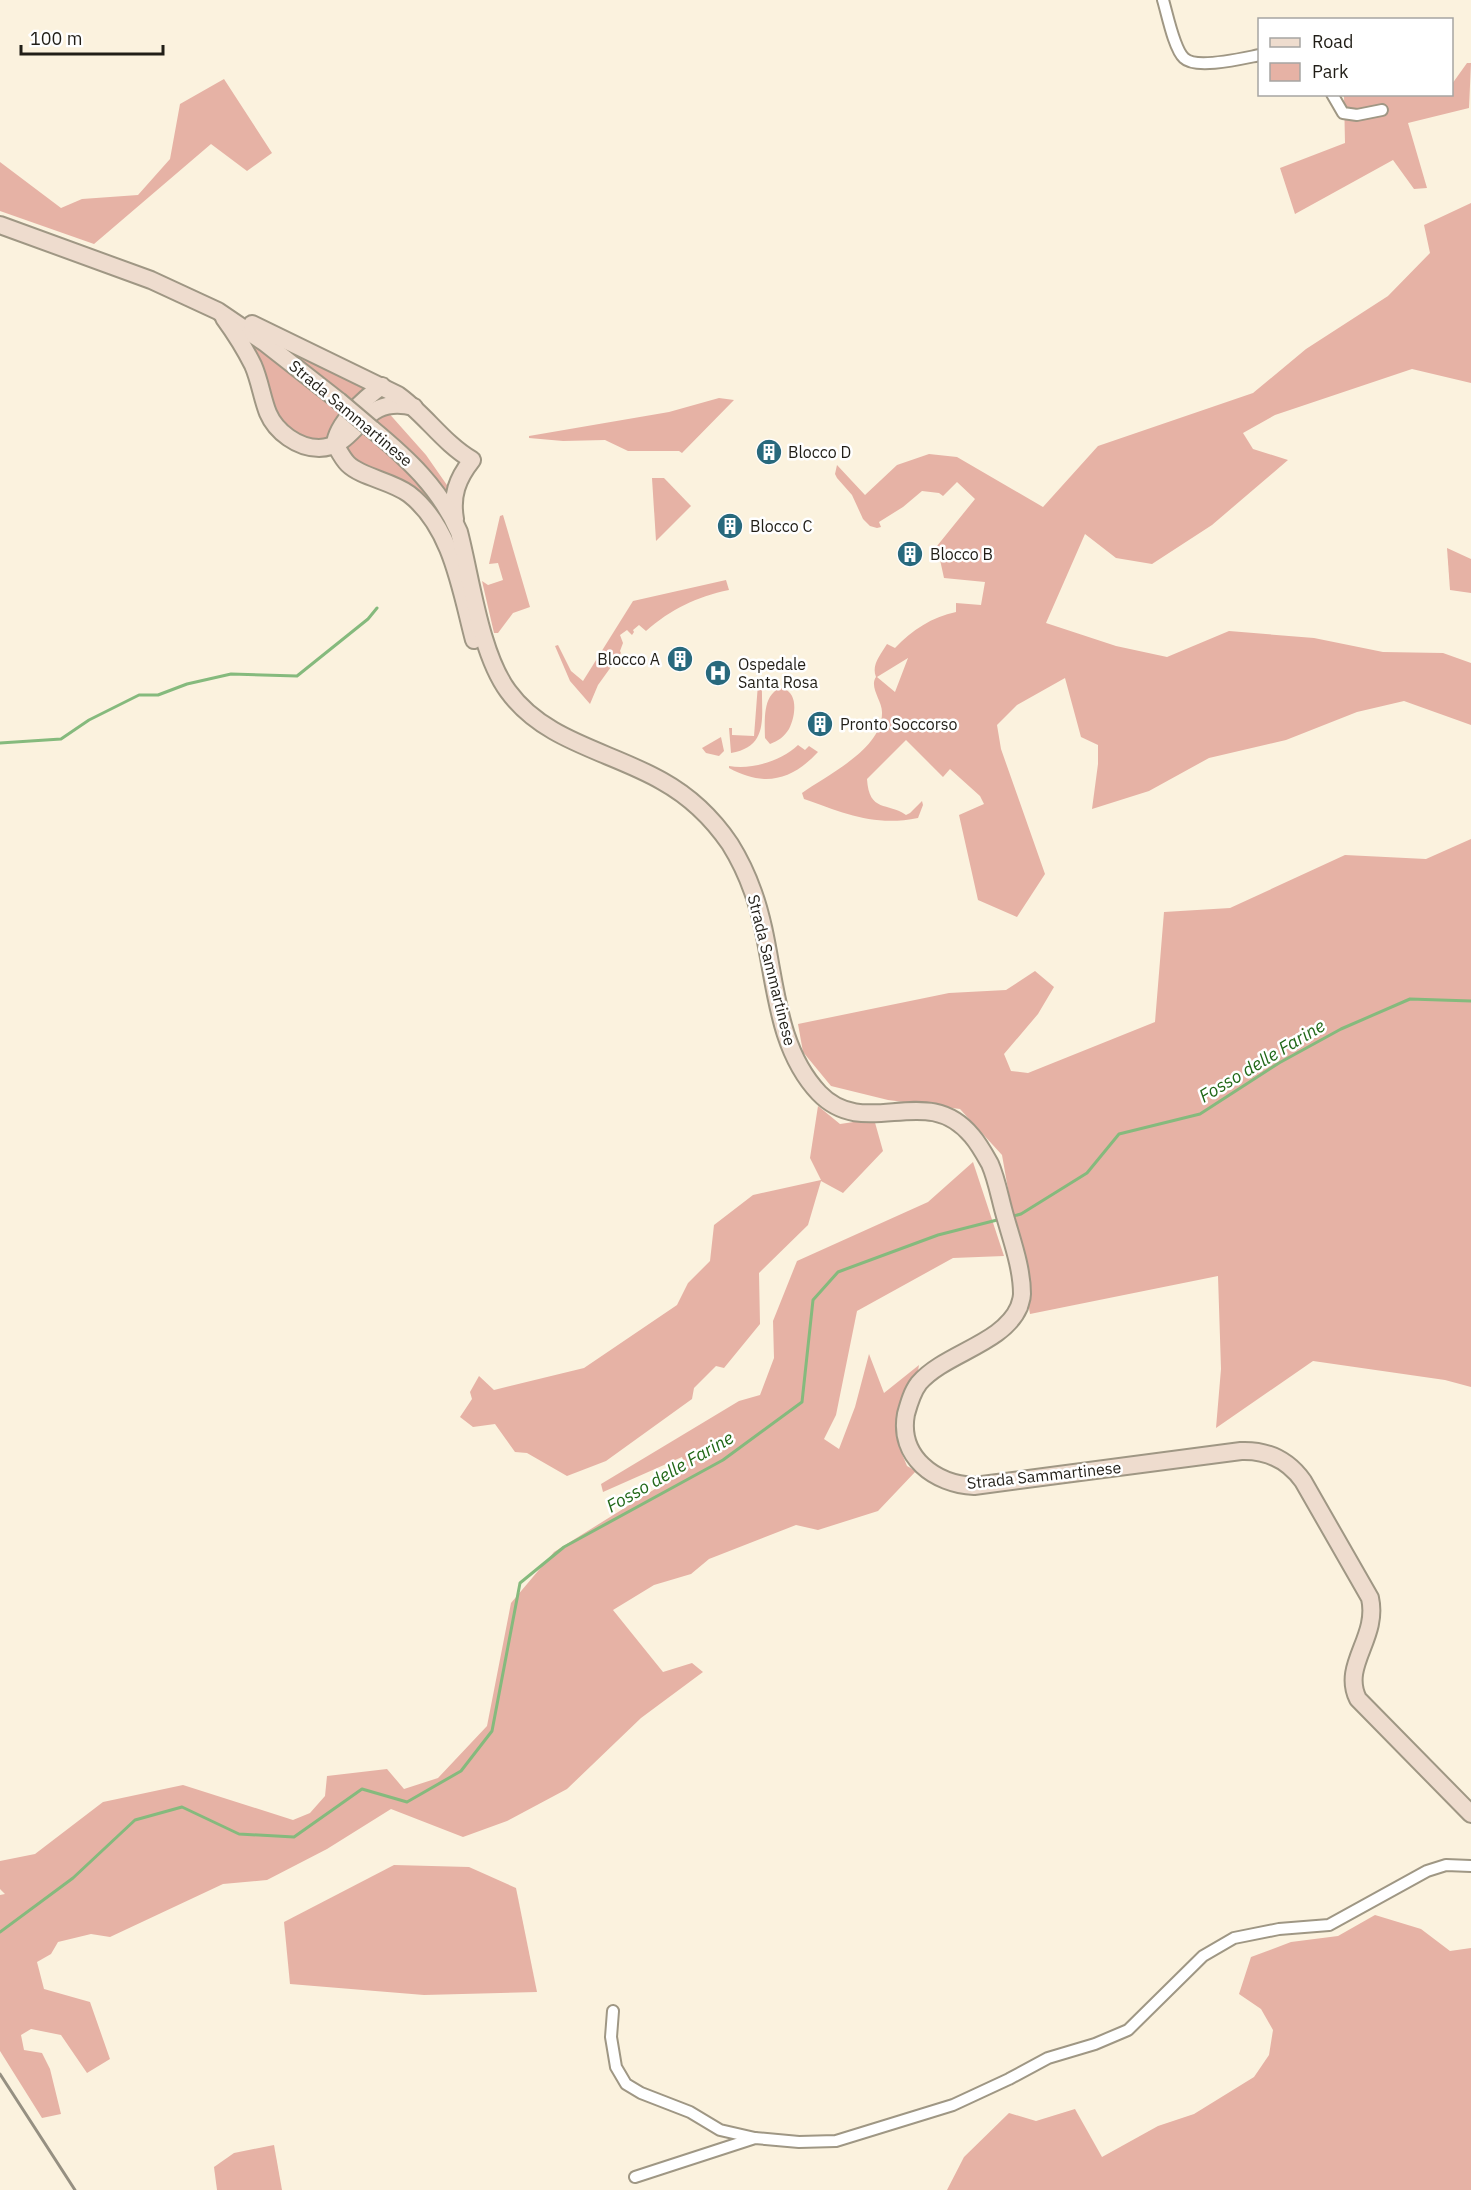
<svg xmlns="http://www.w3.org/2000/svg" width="1471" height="2190" font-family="'IBM Plex Sans',sans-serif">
  <rect width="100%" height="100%" fill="#fbf2de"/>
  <g fill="#e6b2a5" fill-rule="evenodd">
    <path d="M1467 63H1471L1469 108 1408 123 1427 188 1414 189 1393 160 1295 214 1280 168 1345 143 1344 96 1361 94H1452V84Z"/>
    <path d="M224 79 272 153 247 171 211 144 94 244 0 211V162L61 208 82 199 138 195 170 159 180 104Z"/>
    <path d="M1471 203V383L1412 369 1275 415 1243 433 1253 449 1288 460 1212 525 1152 564 1116 558 1085 534 1046 623 1116 646 1167 657 1229 631 1314 638 1383 652 1443 653 1471 663V725L1404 701 1357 712 1286 740 1209 758 1149 791 1092 809 1098 764V745L1081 737 1065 678 1017 705 997 725 1001 749 1045 874 1017 917 978 900 959 815 984 804 980 796 950 769 943 777 906 740 867 779C869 813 888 802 906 815L910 813 922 801 923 805 918 818C874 827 844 813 804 799L802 793C827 775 883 749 882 712 882 701 869 687 876 677 871 665 881 654 887 644L895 648C912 630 932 617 956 612V603L981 605 985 582 944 578 937 546 975 499 957 482 943 496 939 493 922 491 903 507 879 522 881 527 877 528 870 526 863 519 852 495 837 478 835 474 837 465 865 495 897 465 929 454 957 457 1043 507 1098 446 1253 393 1306 349 1388 296 1430 253 1424 225ZM908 658 895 692 877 677Z"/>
    <path d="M245 335 276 343 364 387 361 396 330 440 309 442 279 423Z"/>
    <path d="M719 398 734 400 682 453 679 451H628L605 440 563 441 529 438V436L669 412Z"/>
    <path d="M386 410 426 455 449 488 447 495 419 461 377 423 449 525 456 547 442 527 356 465 343 444Z"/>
    <path d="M652 478H664L691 506 656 541Z"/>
    <path d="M503 515 530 607 513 613 498 633H494L482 581 488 585 503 580 498 563 489 564 500 516Z"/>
    <path d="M1447 548 1471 559V593L1450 590Z"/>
    <path d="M726 580 729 590C696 597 671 609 646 631L639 625 633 630 634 632 632 635 627 630 620 635 623 643 620 651 621 653 598 685 590 704 570 681 555 646 558 645 571 671 583 681 633 601Z"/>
    <path d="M758 684 762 685C761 716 770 746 731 753L729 728H732V735L754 736Z"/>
    <path d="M780 688C799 690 796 716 789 729 784 737 778 741 770 744L765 738C765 721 762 696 780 688Z"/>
    <path d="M721 737 724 751 719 756 706 753 702 748Z"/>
    <path d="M798 745 805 750 809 746 818 752C791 781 764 787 729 768V766C752 770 781 761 798 745Z"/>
    <path d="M1471 839V1387L1445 1380 1313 1361 1216 1428 1221 1369 1218 1276 1030 1314 1002 1155 960 1109 888 1100 831 1086 803 1052 798 1024 949 993 1006 990 1035 971 1054 987 1038 1014 1004 1054 1011 1071 1028 1073 1155 1022 1164 912 1230 908 1345 855 1426 859Z"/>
    <path d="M818 1106 840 1124 874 1119 883 1151 843 1193 821 1181 808 1225 759 1273 760 1324 724 1368 716 1366 694 1388 692 1399 606 1461 567 1476 527 1453 515 1452 495 1424 473 1427 460 1417 472 1399 470 1392 479 1376 494 1390 584 1368 677 1305 688 1283 710 1261 714 1225 753 1195 821 1180 810 1158Z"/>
    <path d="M973 1162 1004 1256 953 1258 857 1311 836 1415 824 1439 839 1449 855 1407 869 1354 884 1393 919 1365 917 1377 899 1404 898 1444 907 1466 916 1471 878 1511 818 1530 796 1525 709 1559 691 1574 654 1585 613 1610 663 1672 692 1663 703 1672 641 1718 567 1789 507 1821 463 1837 391 1809 327 1849 267 1880 223 1884 110 1937 91 1934 58 1942 51 1954 37 1962 44 1989 90 2002 110 2059 87 2073 61 2035 31 2029 21 2035 24 2050 42 2053 50 2069 61 2114 42 2118 0 2051V1895L5 1894 0 1889V1861L35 1854 103 1802 183 1785 293 1820 310 1813 325 1796 327 1776 387 1769 404 1789 438 1778 487 1726 511 1603 554 1552 687 1469 682 1457 603 1492 601 1484 739 1401 760 1395 774 1358 773 1321 797 1261 928 1202Z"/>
    <path d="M394 1865 469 1867 516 1888 537 1992 424 1995 290 1984 284 1922Z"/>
    <path d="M1375 1915 1421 1929 1450 1951 1471 1948V2190H947L964 2157 1009 2113 1036 2121 1075 2109 1102 2157 1158 2126 1194 2114 1254 2077 1269 2055 1273 2030 1261 2009 1239 1994 1251 1957 1291 1942 1338 1936Z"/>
    <path d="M274 2145 282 2190H217L214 2167 234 2153Z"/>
  </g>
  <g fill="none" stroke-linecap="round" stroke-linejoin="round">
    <g stroke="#85ba7d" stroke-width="3">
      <path d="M0 743 61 739 89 720 139 695H158L187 684 231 674 297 676 368 619 377 608"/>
      <path d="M1010 1217 1021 1214 1087 1173 1119 1134 1200 1114 1279 1063 1341 1029 1410 999 1471 1001"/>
      <path d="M0 1932 73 1878 135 1820 182 1807 239 1834 294 1837 362 1789 407 1802 461 1771 492 1731 520 1583 564 1547 723 1460 802 1402 813 1300 838 1272 938 1235 1001 1219"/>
    </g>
    <g stroke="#9f9784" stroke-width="14">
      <g id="minor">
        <path d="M1163 0C1167 13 1174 49 1184 58 1196 70 1244 58 1260 55"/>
        <path d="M1332 94 1343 113 1357 115 1382 110"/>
        <path d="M613 2011 611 2037 616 2067 626 2084 641 2093 690 2112 720 2130 755 2138"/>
        <path d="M635 2177 755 2138 799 2142 836 2141 953 2105 1009 2079 1048 2058 1095 2044 1128 2030 1203 1956 1234 1938 1279 1929 1329 1925 1427 1871 1446 1865 1471 1866"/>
      </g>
    </g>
    <g stroke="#9f9784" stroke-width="20">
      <g id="secondary">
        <path d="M0 225 151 280 218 311 265 343 339 401"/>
        <path d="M224 318C235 333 245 349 253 365 260 381 262 398 268 413 276 432 298 448 319 448 360 447 359 393 414 407"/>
        <path d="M252 324 398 395C425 414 443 443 472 460 457 479 451 496 455 519"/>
        <path d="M382 386C365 398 337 423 335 444 339 451 342 458 348 464 361 477 392 481 409 494 452 527 461 591 474 640"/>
        <path d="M372 429C407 458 440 488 459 532 471 578 480 653 508 691 545 742 610 751 662 781 689 796 713 819 730 844 740 860 747 875 753 892 777 957 769 1040 819 1093 866 1142 926 1080 972 1136 979 1144 985 1155 990 1164 997 1180 1000 1199 1005 1216 1012 1241 1022 1268 1022 1294 1022 1299 1020 1303 1019 1307 1003 1344 945 1353 919 1383 912 1392 909 1403 906 1414 898 1457 935 1484 974 1486L1241 1451C1267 1450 1288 1460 1303 1481L1370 1598C1379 1638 1341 1665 1358 1699L1471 1814"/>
      </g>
    </g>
    <use href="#minor" stroke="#fff" stroke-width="10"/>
    <use href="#secondary" stroke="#eedcce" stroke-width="16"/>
    <path stroke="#969082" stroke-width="3" d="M0 2074 75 2190"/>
    <g stroke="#9f9784" stroke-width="20" stroke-linecap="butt">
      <path id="secondary-bridge" d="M339 401 372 429"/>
    </g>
    <use href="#secondary-bridge" stroke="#eedcce" stroke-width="16"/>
  </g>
  <defs>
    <g id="building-disc" transform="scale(1.35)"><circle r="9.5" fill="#28697d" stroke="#fff"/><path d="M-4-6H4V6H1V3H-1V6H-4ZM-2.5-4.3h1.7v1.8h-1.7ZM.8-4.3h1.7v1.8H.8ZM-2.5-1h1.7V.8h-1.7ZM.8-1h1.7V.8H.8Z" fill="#fff"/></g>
    <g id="hospital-disc" transform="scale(1.35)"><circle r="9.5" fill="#28697d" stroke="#fff"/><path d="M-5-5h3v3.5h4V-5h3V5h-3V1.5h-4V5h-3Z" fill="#fff"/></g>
  </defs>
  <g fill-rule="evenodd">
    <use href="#building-disc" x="769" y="452"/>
    <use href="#building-disc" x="730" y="526"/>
    <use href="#building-disc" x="910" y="554"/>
    <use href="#building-disc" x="680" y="659"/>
    <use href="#hospital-disc" x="718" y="673"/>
    <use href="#building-disc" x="820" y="724"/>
  </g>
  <g text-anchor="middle" stroke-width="5" stroke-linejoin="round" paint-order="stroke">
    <g font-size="16" fill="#211e17" stroke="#fff">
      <text transform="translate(351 413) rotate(40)" y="6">Strada Sammartinese</text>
      <text transform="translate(772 970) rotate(76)" y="6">Strada Sammartinese</text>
      <text transform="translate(1044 1475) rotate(-6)" y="6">Strada Sammartinese</text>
    </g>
    <g font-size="16" fill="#211e17" stroke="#fff" text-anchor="start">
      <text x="788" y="458">Blocco D</text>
      <text x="750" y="532">Blocco C</text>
      <text x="930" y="560">Blocco B</text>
      <text x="660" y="665" text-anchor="end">Blocco A</text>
      <text x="738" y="670">Ospedale<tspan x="738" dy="18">Santa Rosa</tspan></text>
      <text x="840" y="730">Pronto Soccorso</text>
    </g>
    <g font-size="18" font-style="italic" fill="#216818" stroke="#fff">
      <text transform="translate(1262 1061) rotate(-31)" y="6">Fosso delle Farine</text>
      <text transform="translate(670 1472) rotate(-30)" y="6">Fosso delle Farine</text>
    </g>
  </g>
  <rect x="1258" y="18" width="195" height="78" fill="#ffffff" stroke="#a6a5a2" stroke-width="1.5"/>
  <rect x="1270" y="38" width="30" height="9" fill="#eedcce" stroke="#a6a5a2" stroke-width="1.5"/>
  <text x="1312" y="48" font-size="18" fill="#211e17">Road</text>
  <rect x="1270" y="63" width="30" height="18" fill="#e6b2a5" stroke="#a6a5a2" stroke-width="1.5"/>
  <text x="1312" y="78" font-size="18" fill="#211e17">Park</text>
  <path d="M21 45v9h142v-9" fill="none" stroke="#211e17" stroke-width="3"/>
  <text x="30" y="45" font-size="18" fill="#211e17" stroke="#ffffff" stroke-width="4.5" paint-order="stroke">100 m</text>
</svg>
